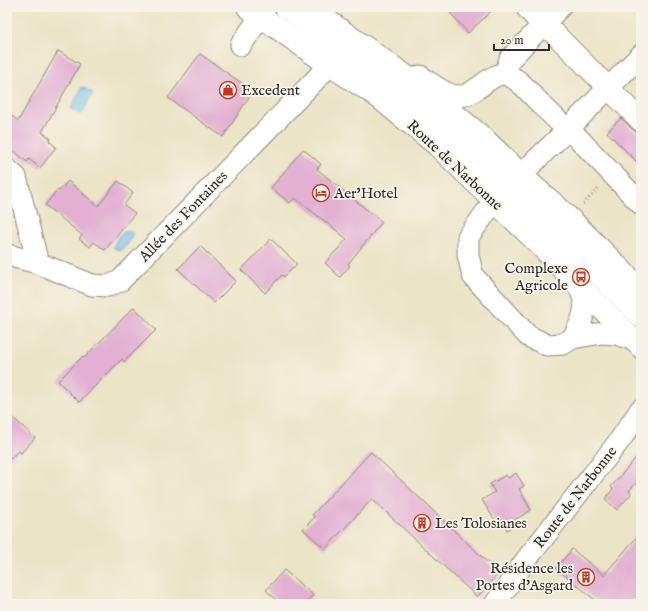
<svg xmlns="http://www.w3.org/2000/svg" width="648" height="611" font-family="'IM FELL English',serif">
  <rect width="100%" height="100%" fill="#f7f3e8"/>
  <filter id="ink" filterUnits="userSpaceOnUse"><feTurbulence type="fractalNoise" baseFrequency=".025" numOctaves="2"/><feDisplacementMap in="SourceGraphic" scale="8" xChannelSelector="R" yChannelSelector="G"/><feConvolveMatrix kernelMatrix="1 2 1 2 8 2 1 2 1" color-interpolation-filters="sRGB"/></filter>
  <filter id="wash" filterUnits="userSpaceOnUse"><feTurbulence type="fractalNoise" baseFrequency=".012" numOctaves="4" result="noise"/><feDisplacementMap in="SourceGraphic" scale="16" xChannelSelector="R" yChannelSelector="G"/><feGaussianBlur stdDeviation="0.9" result="paint"/><feColorMatrix in="noise" values="0 0 0 0 0 0 0 0 0 0 0 0 0 0 0 0 0 1.4 0 .05"/><feComposite in="paint" operator="in"/></filter>
  <g filter="url(#wash)">
    <rect width="100%" height="100%" fill="#ebe4c6"/>
    <g fill="#71bfeb" stroke="#4e758b">
      <path d="M82 87 93 93 82 114 71 109Z"/>
      <path d="M127 230 133 233 128 244 119 251 113 247 118 237Z"/>
    </g>
    <g id="blocks">
      <g fill="#e2b0d2">
        <path d="M445 7H496L468 33Z"/>
        <path d="M58 51 80 64 42 132 51 139 49 141 56 147 40 168 29 159 27 162 7 145V112L18 121Z"/>
        <path d="M200 54 253 91 223 137 168 98Z"/>
        <path d="M621 118 632 129 641 135V166L607 132Z"/>
        <path d="M303 149 321 164 317 169 382 222 348 264 350 266 340 277 325 263 347 239 295 198 290 203 271 188Z"/>
        <path d="M68 181 98 206 118 181 133 193 124 205 135 213 105 250 94 242 90 247 79 239 82 235 45 205 57 190 59 191Z"/>
        <path d="M271 239 297 264 284 277 282 275 265 293 241 270Z"/>
        <path d="M200 246 236 281 214 303 178 269Z"/>
        <path d="M134 307 156 330 124 362 122 359 79 402 58 381 83 356 84 358Z"/>
        <path d="M7 412 35 438 21 453 18 451 7 462Z"/>
        <path d="M371 452 499 573 477 597 372 499 325 549 303 529 315 517 312 515Z"/>
        <path d="M641 452V477L629 491 631 494 617 510 605 499 613 489 611 487Z"/>
        <path d="M516 473 524 486 519 489 531 510 516 519 518 523 507 530 504 525 500 528 482 500 495 492 490 484 506 475 508 478Z"/>
        <path d="M641 532V604H600L556 568 572 549 604 575Z"/>
        <path d="M284 570 313 595 305 604H281L266 590Z"/>
      </g>
    </g>
  </g>
  <g filter="url(#ink)">
    <use href="#blocks" fill-opacity="0" stroke="#8b8878" stroke-width="1"/>
    <g fill="none" stroke-linecap="round" stroke-linejoin="round">
      <g stroke="#8b8878" stroke-width="23">
        <g id="minor">
          <path d="M285 7 428 111 484 162 641 317"/>
          <path d="M526 7 542 25 556 35 641 121"/>
          <path d="M241 45 260 17"/>
          <path d="M505 74 510 59 560 7"/>
          <path d="M420 76C431 83 444 95 458 96 475 98 492 69 507 75 519 79 527 90 535 98 549 112 562 126 578 138L641 204"/>
          <path d="M531 165 567 130 641 55"/>
          <path d="M7 169 16 177 38 263"/>
          <path d="M490 207 468 237V255L473 276 528 336 547 345 563 344 573 338 602 333 616 334 634 340"/>
          <path d="M7 255 38 263 92 285 108 286 120 281 322 73 328 64"/>
          <path d="M573 338C579 327 586 315 584 301 583 296 581 291 579 286"/>
          <path d="M495 604 526 560 620 440 641 409"/>
        </g>
      </g>
      <g stroke="#8b8878" stroke-width="24">
        <g id="major">
          <path d="M248 7 328 64 376 95 437 145 535 240 558 263 579 286 641 347"/>
          <path d="M308 7 421 87 482 137 535 188 555 205 576 225 641 290"/>
        </g>
      </g>
      <g stroke="#8b8878" stroke-width="2.5" stroke-dasharray="1 3" stroke-linecap="butt">
        <path d="M580 10 586 7"/>
        <path d="M583 204 599 188"/>
      </g>
      <use href="#minor" stroke="#fff" stroke-width="21"/>
      <use href="#major" stroke="#fff" stroke-width="22"/>
    </g>
  </g>
  <defs>
    <g id="shop-ring" transform="scale(0.9)"><circle r="9.5" fill="#f7f3e8" stroke="#c8321e" stroke-width="1.5"/><path d="M-5-2.5h2.3a2.7 3.5 0 0 1 5.4 0H5L5.5 6h-11ZM-1.5-2.5h3a1.5 2.3 0 0 0-3 0Z" fill="#c8321e"/></g>
    <g id="hotel-ring" transform="scale(0.9)"><circle r="9.5" fill="#f7f3e8" stroke="#c8321e" stroke-width="1.5"/><path d="M-6-4.5h1.5V1H6V5H4.5V3h-9V5H-6ZM-4 0a1.8 1.8 0 1 1 3.6 0ZM.5 0V-2.5h3Q6-2.5 6 0Z" fill="#c8321e"/></g>
    <g id="bus-ring" transform="scale(0.9)"><circle r="9.5" fill="#f7f3e8" stroke="#c8321e" stroke-width="1.5"/><path d="M-5-6H5V4H4V6H2V4H-2V6H-4V4H-5ZM-3.5-4V0h7V-4ZM-3.5 1.2v1.5H-2V1.2ZM2 1.2v1.5H3.5V1.2Z" fill="#c8321e"/></g>
    <g id="building-ring" transform="scale(0.9)"><circle r="9.5" fill="#f7f3e8" stroke="#c8321e" stroke-width="1.5"/><path d="M-4-6H4V6H1V3H-1V6H-4ZM-2.5-4.3h1.7v1.8h-1.7ZM.8-4.3h1.7v1.8H.8ZM-2.5-1h1.7V.8h-1.7ZM.8-1h1.7V.8H.8Z" fill="#c8321e"/></g>
  </defs>
  <g fill-rule="evenodd">
    <use href="#shop-ring" x="228" y="90"/>
    <use href="#hotel-ring" x="321" y="193"/>
    <use href="#bus-ring" x="581" y="277"/>
    <use href="#building-ring" x="422" y="523"/>
    <use href="#building-ring" x="586" y="577"/>
  </g>
  <g text-anchor="middle" stroke-width="3.5" stroke-linejoin="round" paint-order="stroke">
    <g font-size="15" fill="#2b2b2b" stroke="#f7f3e8" text-anchor="start">
      <text x="241" y="95">Excedent</text>
      <text x="334" y="198">Aer'Hotel</text>
      <text x="568" y="273" text-anchor="end">Complexe<tspan x="568" dy="17">Agricole</tspan></text>
      <text x="435" y="528">Les Tolosianes</text>
      <text x="573" y="573" text-anchor="end">Résidence les<tspan x="573" dy="17">Portes d'Asgard</tspan></text>
    </g>
    <g font-size="15" fill="#2b2b2b" stroke="#f7f3e8">
      <text transform="translate(455 165) rotate(43)" y="5">Route de Narbonne</text>
      <text transform="translate(183 216) rotate(-46)" y="5">Allée des Fontaines</text>
      <text transform="translate(575 497) rotate(-52)" y="5">Route de Narbonne</text>
    </g>
  </g>
  <rect width="648" height="611" fill="none" stroke="#f7f3e8" stroke-width="24"/>
  <path d="M494 44v6h55v-6" fill="none" stroke="#2b2b2b" stroke-width="2"/>
  <text x="500" y="44" font-size="12" fill="#2b2b2b" stroke="#f7f3e8" stroke-width="3" paint-order="stroke">20 m</text>
</svg>
